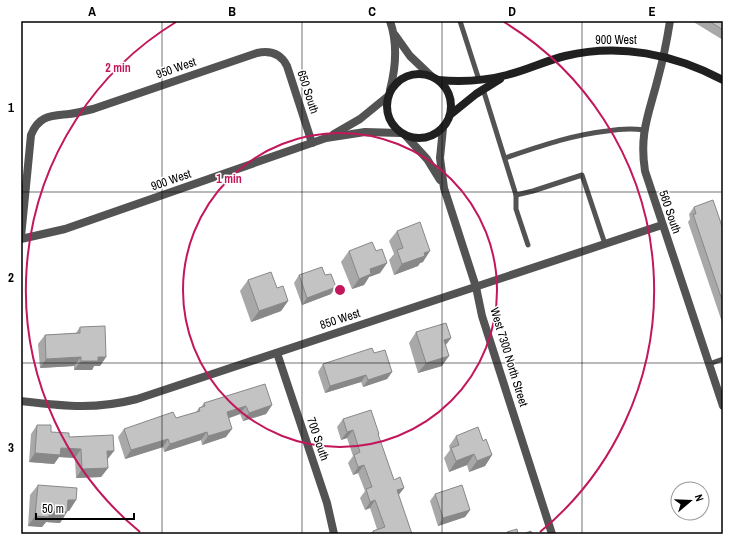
<svg xmlns="http://www.w3.org/2000/svg" width="744" height="555" font-family="'Archivo Narrow',sans-serif">
  <rect width="100%" height="100%" fill="#fff"/>
  <g fill="none" stroke-linecap="round" stroke-linejoin="round">
    <g stroke="#535353" stroke-width="5">
      <path d="M460 21 479 80"/>
      <path d="M483 89 516 195V209L528 245"/>
      <path d="M505 158C538 147 571 135 607 131 619 129 631 128 644 130"/>
      <path d="M516 195 533 191 582 175 605 244"/>
      <path d="M709 364 723 359"/>
    </g>
    <g stroke="#535353" stroke-width="8">
      <path d="M390 21C398 44 396 67 390 90"/>
      <path d="M670 21C667 40 663 60 658 78 649 114 639 133 645 171L723 406"/>
      <path d="M395 35 410 56 431 76"/>
      <path d="M443 128 440 158 444 188 476 287 482 316 552 534"/>
      <path d="M334 134 360 119 387 97"/>
      <path d="M406 136 427 159 440 180"/>
      <path d="M21 237 31 135C39 115 51 116 69 114 77 113 85 111 93 109L257 53C271 50 281 54 287 66L312 143"/>
      <path d="M21 239 65 229 326 138 365 132 400 133"/>
      <path d="M277 353 327 503 334 534"/>
      <path d="M21 401C64 406 94 410 137 399L662 225"/>
    </g>
    <g stroke="#202020" stroke-width="8">
      <circle cx="419" cy="106" r="32"/>
      <path d="M438 80C461 82 484 81 507 75 527 70 545 61 565 56 619 43 674 54 723 80"/>
      <path d="M450 115 476 94 500 79"/>
    </g>
  </g>
  <g fill="#a8a8a8">
    <path d="M692 21H723V40Z"/>
    <path d="M694 207 723 229V325L688 222 690 219 689 214Z"/>
    <path d="M397 231 423 262 420 263 418 266 394 275 389 260 394 254 389 241Z"/>
    <path d="M349 251H376L387 263 380 273 369 277 364 285 352 289 341 262Z"/>
    <path d="M299 275 331 294 302 305 294 283Z"/>
    <path d="M248 280 277 288 288 301 281 311 251 322 240 291Z"/>
    <path d="M80 327 106 357 100 366H94L92 370H74V366L40 368 38 344 45 335 76 333Z"/>
    <path d="M416 332 451 338 446 345 442 366 418 373 409 343Z"/>
    <path d="M374 353 392 372 387 379 363 387 361 382 325 393 318 372 323 364Z"/>
    <path d="M204 403 272 405 266 414 243 421 240 414 229 418 226 437 202 445 201 440 164 452 163 447 125 459 118 437 124 429 176 418 196 412 199 408 201 407Z"/>
    <path d="M343 419 379 434 378 435 394 480 404 488 398 495 412 534H370L373 531 377 529 370 508 365 510 360 498 365 491 358 473 353 475 348 463 353 456 347 438 341 440 337 427Z"/>
    <path d="M37 425 51 432 69 437 108 468 101 477 76 478 75 458 59 457 54 464 29 462 31 434Z"/>
    <path d="M456 436 483 441 492 455 485 466 469 472 467 465 449 472 444 458 450 450 449 446Z"/>
    <path d="M38 485 76 500 69 511H67V512L60 523 46 522 42 527 28 526 30 495Z"/>
    <path d="M435 494 470 510 465 517 438 526 430 501Z"/>
  </g>
  <g fill="#888">
    <path d="M430 251 423 262 420 263 418 266 394 275 402 264 424 253Z"/>
    <path d="M387 263 380 273 369 277 364 285 352 289 359 279 370 269Z"/>
    <path d="M336 287 331 294 302 305 307 298Z"/>
    <path d="M288 301 281 311 251 322 259 311Z"/>
    <path d="M451 338 443 348 444 340Z"/>
    <path d="M449 356 442 366 418 373 426 363Z"/>
    <path d="M81 357 74 366 40 368 46 359Z"/>
    <path d="M98 357H106L100 366H94L92 370H74L81 361Z"/>
    <path d="M392 372 387 379 363 387 368 380Z"/>
    <path d="M366 375 361 382 325 393 330 386Z"/>
    <path d="M272 405 266 414 243 421 249 413Z"/>
    <path d="M246 406 240 414 221 421 227 412Z"/>
    <path d="M232 429 226 437 202 445 208 436Z"/>
    <path d="M353 430 347 438 341 440 347 432Z"/>
    <path d="M207 432 201 440 164 452 170 444Z"/>
    <path d="M168 439 163 447 125 459 131 450Z"/>
    <path d="M61 448 81 449 75 458 59 457 54 464 29 462 35 453Z"/>
    <path d="M107 451H114L107 460Z"/>
    <path d="M474 454 467 465 449 472 456 461Z"/>
    <path d="M492 455 485 466 469 472 477 461Z"/>
    <path d="M364 465 358 473 353 475 358 467Z"/>
    <path d="M108 468 101 477 76 478 82 469Z"/>
    <path d="M404 488 398 496 397 490Z"/>
    <path d="M68 500H76L69 511 61 510Z"/>
    <path d="M375 500 370 508 365 510 370 502Z"/>
    <path d="M470 510 465 517 438 526 443 518Z"/>
    <path d="M49 511 67 512 60 523 46 522 42 527 28 526 35 516Z"/>
  </g>
  <g fill="#c3c3c3" stroke="#888">
    <path d="M709 21H723V30Z"/>
    <path d="M713 200 723 229V303L693 214H696L694 207Z"/>
    <path d="M420 222 430 251 424 253 425 256 402 264 397 250 403 248 397 231Z"/>
    <path d="M372 242 376 251 382 249 387 263 370 269 371 274 359 279 349 251Z"/>
    <path d="M322 267 325 275 331 274 336 287 307 298 299 275Z"/>
    <path d="M271 272 277 288 283 286 288 301 259 311 248 280Z"/>
    <path d="M446 323 451 338 444 340 449 356 426 363 416 332Z"/>
    <path d="M105 326 106 357H98V361H81V357L46 359 45 335 80 333V327Z"/>
    <path d="M372 348 374 353 385 350 392 372 368 380 366 375 330 386 323 364Z"/>
    <path d="M265 384 272 405 249 413 246 406 227 412 232 429 208 436 207 432 170 444 168 439 131 450 124 429 173 412 176 418 200 411 199 408 205 406 204 403Z"/>
    <path d="M371 410 379 434H378L394 480 400 477 404 488 397 490 412 534H374L373 531 385 527 375 500 370 502 366 489 372 487 364 465 358 467 354 455 360 452 353 430 347 432 343 419Z"/>
    <path d="M37 425H51V432L69 433V437L113 435 114 451H107L108 468 82 469 81 449 61 448 60 455 35 453Z"/>
    <path d="M478 427 483 441 486 439 492 455 477 461 474 454 456 461 451 448 459 445 456 436Z"/>
    <path d="M38 485 77 488 76 500H68L67 512 49 511V517L35 516Z"/>
    <path d="M462 485 470 510 443 518 435 494Z"/>
    <path d="M517 529 518 534H508L507 532Z"/>
    <path d="M531 531 532 534H523Z"/>
  </g>
  <path fill="none" stroke="#000" stroke-width="1" stroke-opacity="0.55" d="M162 21V534M302 21V534M442 21V534M582 21V534M21 192H723M21 363H723"/>
  <g fill="none" stroke="#c2185b" stroke-width="2">
    <circle cx="340" cy="290" r="157"/>
    <path d="M140 532A314 314 0 0 1 176 22M504 22A314 314 0 0 1 540 532"/>
  </g>
  <g text-anchor="middle" stroke-width="3" stroke-linejoin="round" paint-order="stroke">
    <g font-size="12" fill="#000" stroke="#fff">
      <text x="616" y="44">900 West</text>
      <text transform="translate(176 68) rotate(-19)" y="4">950 West</text>
      <text transform="translate(308 92) rotate(72)" y="4">650 South</text>
      <text transform="translate(171 180) rotate(-19)" y="4">900 West</text>
      <text transform="translate(670 212) rotate(71)" y="4">560 South</text>
      <text transform="translate(340 319) rotate(-18)" y="4">850 West</text>
      <text transform="translate(509 357) rotate(73)" y="4">West 7300 North Street</text>
      <text transform="translate(318 439) rotate(71)" y="4">700 South</text>
    </g>
  </g>
  <circle cx="340" cy="290" r="6" fill="#c2185b" stroke="#fff" stroke-width="2"/>
  <g font-size="12" text-anchor="middle" font-weight="bold" fill="#c2185b" stroke="#fff" stroke-width="3" stroke-linejoin="round" paint-order="stroke">
    <text x="118" y="72">2 min</text>
    <text x="229" y="183">1 min</text>
  </g>
  <rect width="744" height="555" fill="none" stroke="#ffffff" stroke-width="44"/>
  <g transform="translate(690 501) rotate(71)"><circle r="19" fill="#ffffff" stroke="#999999"/>
  <path d="M0-3L7 15L0 10L-7 15Z" fill="#000000"/>
  <text y="-6" font-size="11" font-weight="bold" text-anchor="middle" fill="#000000">N</text>
  </g>
  <path d="M36 513v6h98v-6" fill="none" stroke="#000000" stroke-width="2"/>
  <text x="42" y="513" font-size="12" fill="#000000" stroke="#ffffff" stroke-width="3" paint-order="stroke">50 m</text>
  <rect x="22" y="22" width="700" height="511" fill="none" stroke="#000" stroke-width="1.5"/>
  <g font-size="13" text-anchor="middle" font-weight="bold" fill="#000">
    <text x="92" y="16">A</text>
    <text x="232" y="16">B</text>
    <text x="372" y="16">C</text>
    <text x="512" y="16">D</text>
    <text x="652" y="16">E</text>
    <text x="11" y="112">1</text>
    <text x="11" y="282">2</text>
    <text x="11" y="452">3</text>
  </g>
</svg>
